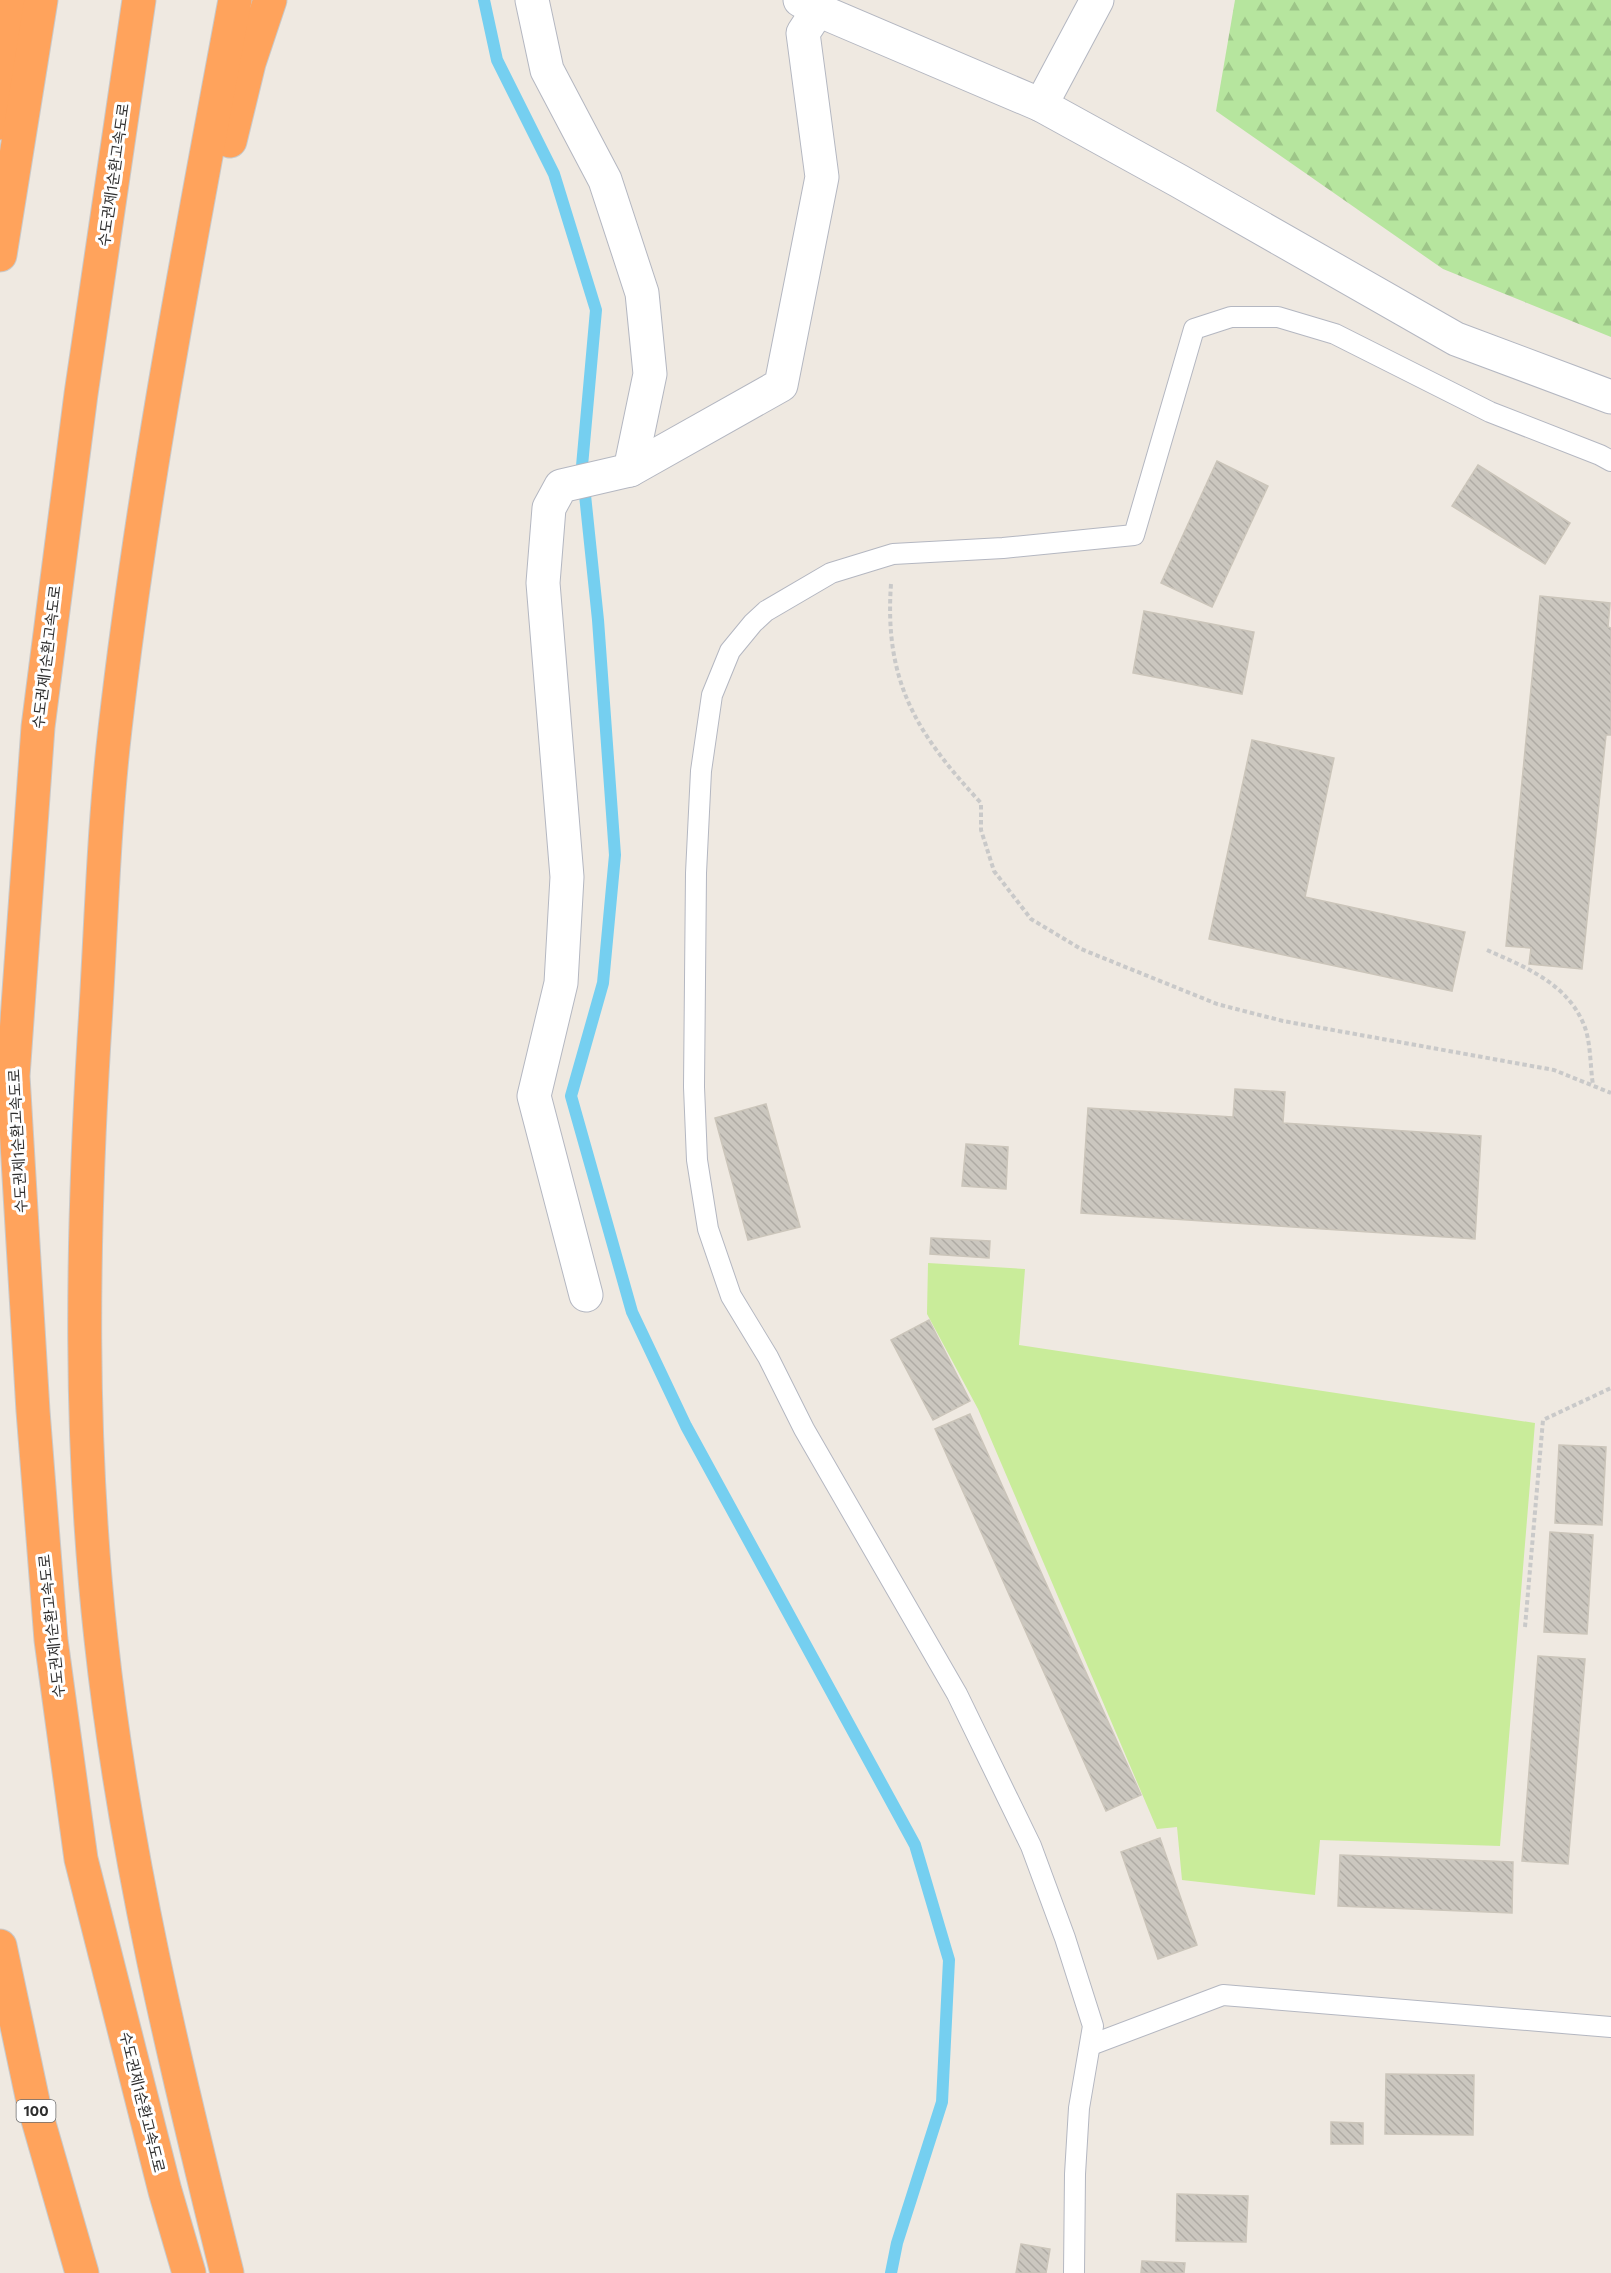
<svg xmlns="http://www.w3.org/2000/svg" width="1611" height="2273" font-family="Commissioner,'Noto Sans KR',sans-serif">
  <defs>
    <pattern id="forest-firs" width="22" height="20" patternUnits="userSpaceOnUse" patternTransform="scale(1.5)"><rect width="22" height="20" fill="#b6e59e"/><path d="M5 1l3.5 6h-7zM16 11l3.5 6h-7z" fill="#9dc588"/></pattern>
    <pattern id="building-back-hatch" width="6" height="6" patternUnits="userSpaceOnUse" patternTransform="scale(1.5)"><rect width="6" height="6" fill="#cbc7bf"/><path d="M-1 5l2 2M0 0l6 6M5-1l2 2" fill="none" stroke="#afaba4"/></pattern>
  </defs>
  <rect width="100%" height="100%" fill="#efe9e1"/>
  <path fill="url(#forest-firs)" d="M1235 0H1611V337L1443 269 1216 111Z"/>
  <path fill="#c9ec9a" d="M928 1263 1025 1269 1019 1345 1535 1423 1500 1846 1320 1840 1315 1895 1182 1880 1177 1827 1157 1829 978 1409 927 1314Z"/>
  <g fill="none" stroke-linecap="round" stroke-linejoin="round">
    <path stroke="#75cff0" stroke-width="12" d="M484 0 497 60 554 174 596 310 582 466 598 620 615 855 603 983 571 1096 632 1312 686 1426 915 1845 949 1960 942 2102 897 2243 891 2273"/>
  </g>
  <g fill="url(#building-back-hatch)" stroke="#cbc5ba" stroke-width="1.5">
    <path d="M1217 461 1268 486 1212 607 1161 583Z"/>
    <path d="M1478 465 1570 523 1545 564 1452 506Z"/>
    <path d="M1540 596 1610 603 1608 627 1611 628V735H1606L1582 969 1529 964 1531 948 1506 946Z"/>
    <path d="M1144 611 1254 632 1242 694 1133 673Z"/>
    <path d="M1252 740 1334 758 1305 897 1465 932 1452 991 1209 939Z"/>
    <path d="M1235 1089 1285 1092 1283 1123 1481 1136 1475 1239 1081 1213 1088 1108 1233 1117Z"/>
    <path d="M766 1104 800 1227 748 1240 715 1118Z"/>
    <path d="M966 1144 1008 1147 1006 1189 962 1186Z"/>
    <path d="M931 1238 990 1241 989 1258 930 1254Z"/>
    <path d="M929 1320 970 1401 933 1420 891 1340Z"/>
    <path d="M970 1414 1141 1795 1106 1811 935 1429Z"/>
    <path d="M1559 1445 1606 1447 1602 1525 1555 1523Z"/>
    <path d="M1550 1532 1593 1535 1587 1634 1544 1632Z"/>
    <path d="M1538 1656 1585 1659 1568 1864 1522 1861Z"/>
    <path d="M1160 1838 1197 1945 1158 1959 1121 1852Z"/>
    <path d="M1340 1855 1513 1862 1512 1913 1338 1906Z"/>
    <path d="M1386 2074 1474 2075 1473 2135 1385 2134Z"/>
    <path d="M1331 2122 1363 2123V2144H1331Z"/>
    <path d="M1177 2194 1248 2196 1246 2242 1176 2241Z"/>
    <path d="M1021 2244 1050 2249 1046 2273H1016Z"/>
    <path d="M1142 2261 1185 2263 1184 2273H1141Z"/>
  </g>
  <g fill="none" stroke-linecap="round" stroke-linejoin="round">
    <g stroke="#b4b7c1" stroke-width="22">
      <g id="lane">
        <path d="M1091 2045 1223 1995 1611 2027"/>
        <path d="M1074 2273 1075 2174 1079 2108 1093 2026 1065 1938 1031 1846 957 1694 804 1429 768 1357 731 1296 708 1229 697 1160 694 1087 696 873 701 771 712 695 730 651 753 623 766 611 831 573 893 554 1003 548 1134 535 1194 329 1231 317H1278L1335 334 1490 412 1600 455 1611 461"/>
      </g>
    </g>
    <g stroke="#b4b7c1" stroke-width="35">
      <g id="street">
        <path d="M532 0 547 70 605 180 642 293 650 374 630 470"/>
        <path d="M800 0 818 10 1041 105 1179 181 1456 339 1611 397"/>
        <path d="M1041 105 1097 0"/>
        <path d="M586 1295 534 1096 561 983 567 877 543 583 549 508 561 486 630 470 781 385 822 177 803 33 818 10"/>
      </g>
    </g>
    <g stroke="#c9c9c9" stroke-width="35">
      <g id="highway">
        <path d="M139 0 81 394 38 727 13 1076 33 1411 51 1640 81 1859 165 2191 189 2273"/>
        <path d="M0 123 12 0"/>
        <path d="M230 141 249 63 270 0"/>
        <path d="M0 255 41 0"/>
        <path d="M0 1946 34 2106 82 2273"/>
        <path d="M227 2273C175 2064 124 1854 101 1639 79 1440 82 1240 94 1040 101 936 103 832 115 729 143 484 190 242 235 0"/>
      </g>
    </g>
    <g stroke="#c9c9c9" stroke-width="4" stroke-dasharray="4.5 3" stroke-linecap="butt">
      <path d="M891 584C884 682 917 734 981 803V830L994 871 1031 919 1081 949 1217 1004 1283 1021 1554 1070 1611 1093"/>
      <path d="M1487 950C1525 967 1567 983 1584 1025 1591 1042 1590 1066 1593 1085"/>
      <path d="M1525 1627 1543 1420 1611 1388"/>
    </g>
    <use href="#lane" stroke="#fff" stroke-width="20"/>
    <use href="#street" stroke="#fff" stroke-width="33"/>
    <use href="#highway" stroke="#ffa35c" stroke-width="33"/>
  </g>
  <g text-anchor="middle" stroke-width="6" stroke-linejoin="round" paint-order="stroke">
    <rect fill="#fff" stroke="#6d6d6d" stroke-width="1.5" x="16.5" y="2100" width="39" height="22" rx="4.5"/>
    <g font-size="14" font-weight="bold" fill="#2e2e2e">
      <text x="36" y="2116">100</text>
    </g>
    <g font-size="15" fill="#2e2e2e" stroke="#fff">
      <text transform="translate(114 175) rotate(-82)" y="5">수도권제1순환고속도로</text>
      <text transform="translate(47 657) rotate(-83)" y="5">수도권제1순환고속도로</text>
      <text transform="translate(18 1141) rotate(-93)" y="5">수도권제1순환고속도로</text>
      <text transform="translate(52 1626) rotate(-96)" y="5">수도권제1순환고속도로</text>
      <text transform="translate(142 2102) rotate(76)" y="5">수도권제1순환고속도로</text>
    </g>
  </g>
</svg>
